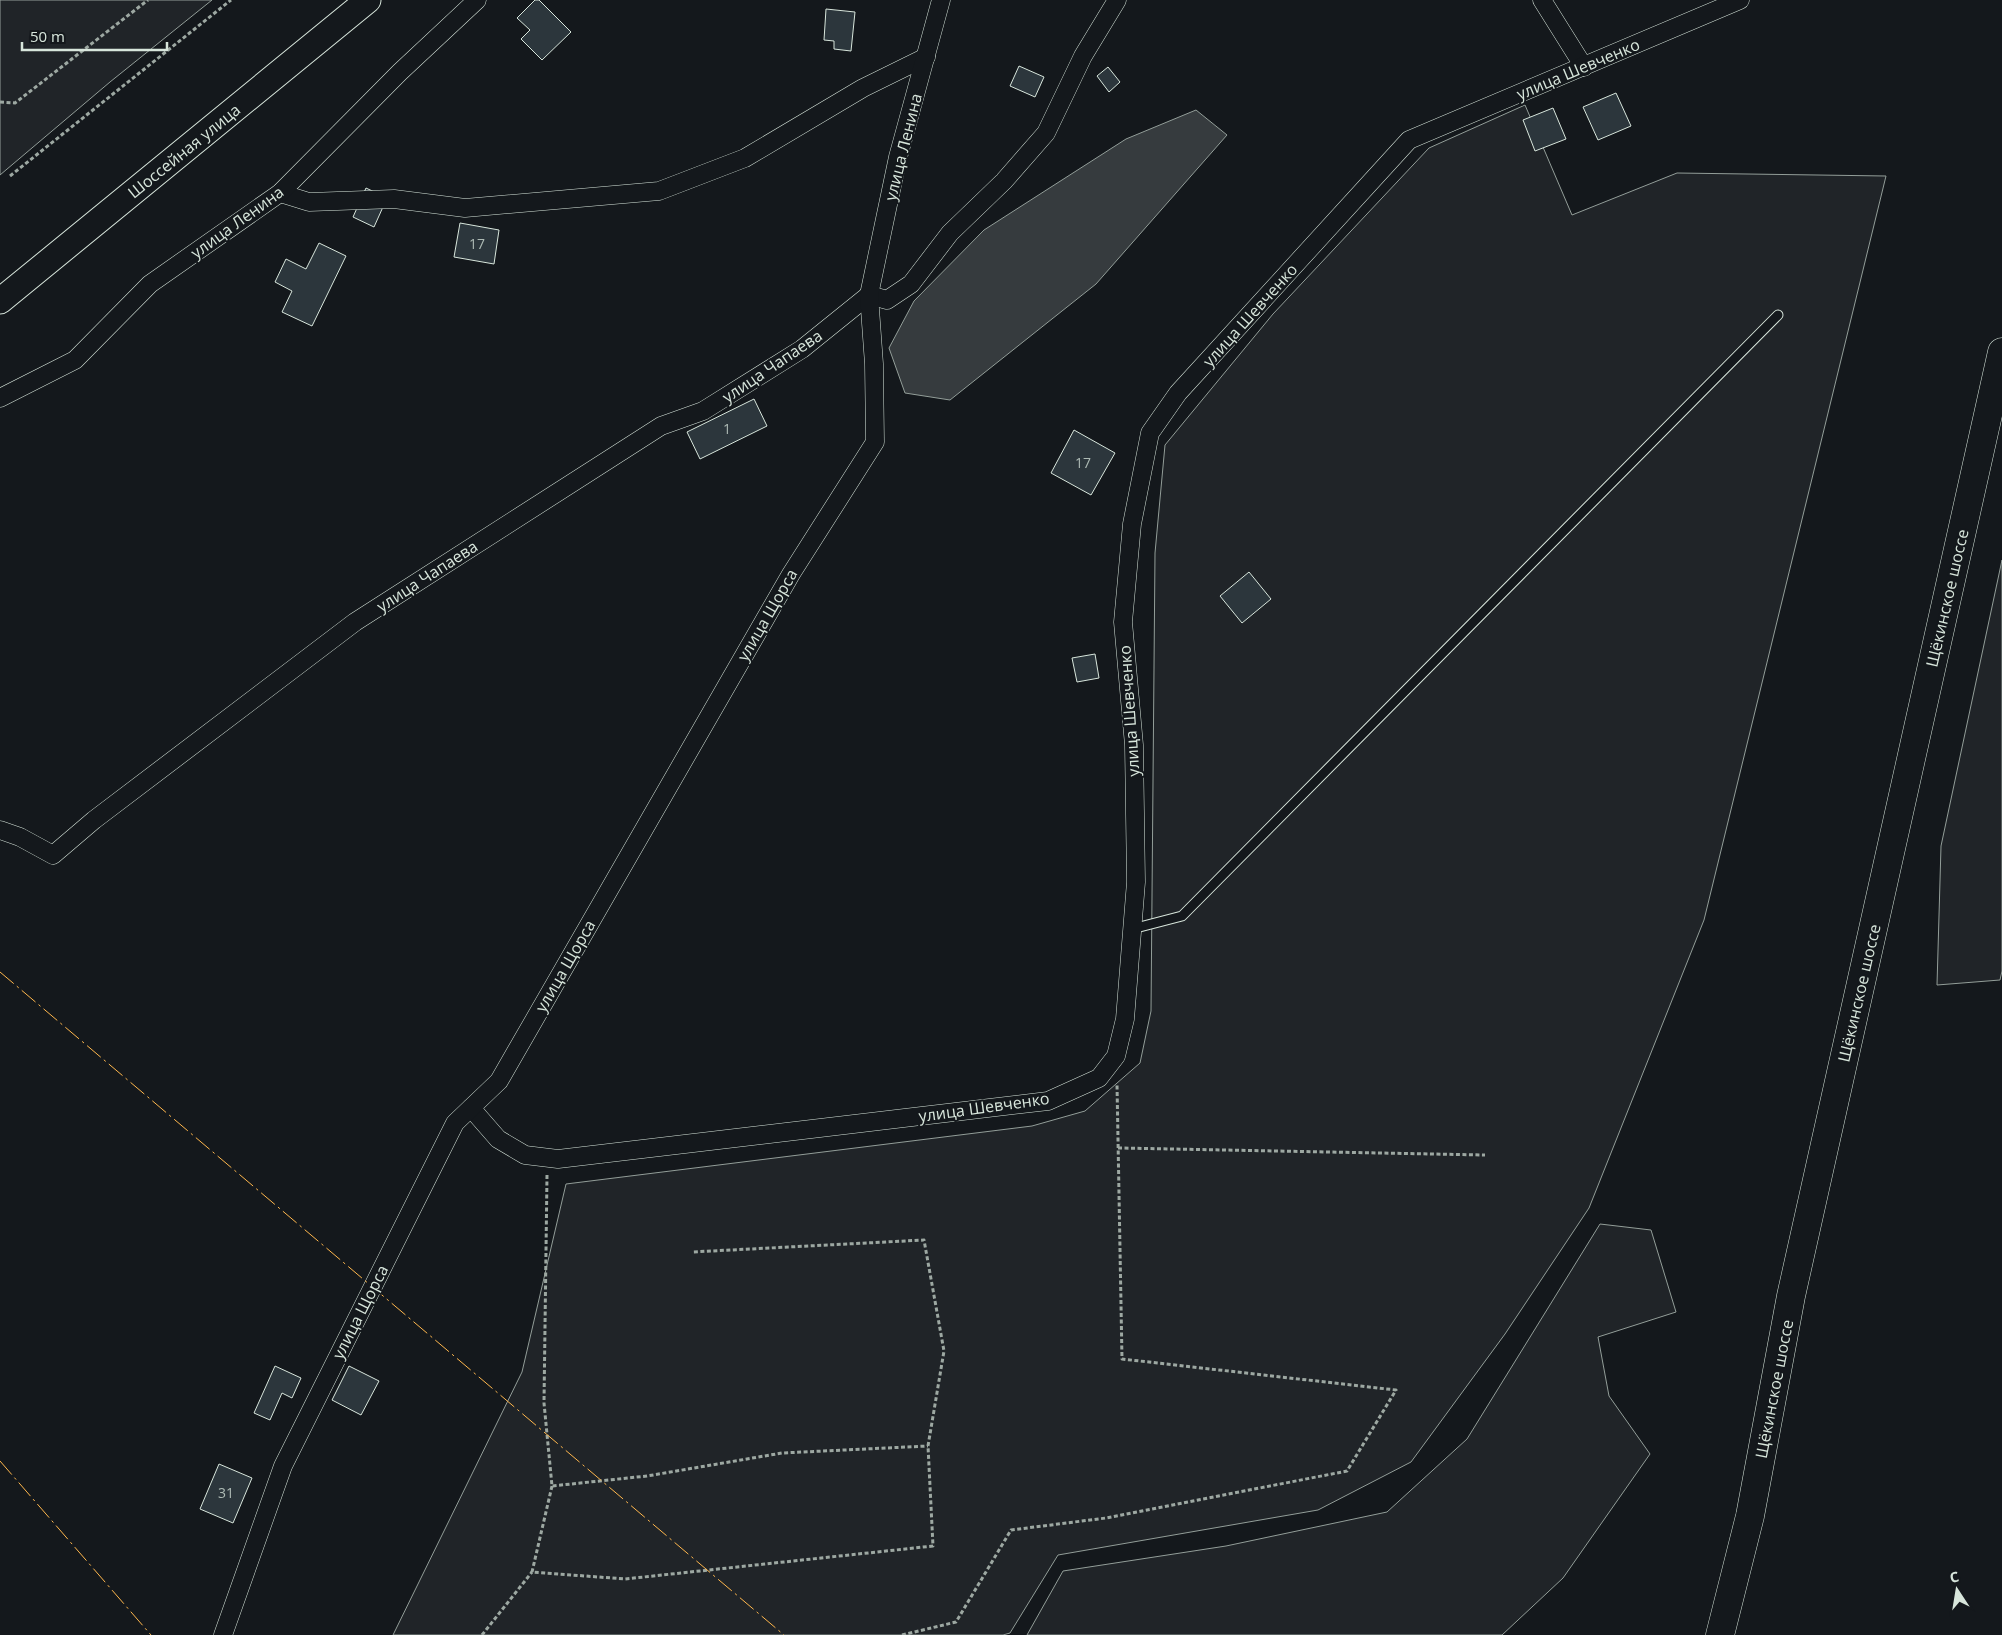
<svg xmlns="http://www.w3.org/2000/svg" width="2002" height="1635" font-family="'Open Sans',sans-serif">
  <rect width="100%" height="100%" fill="#14181c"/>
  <g fill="#202428" stroke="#939e99">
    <path d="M0 0H212L110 82 0 175Z"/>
    <path d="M1525 105 1572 215 1677 173 1886 176 1704 920 1589 1208 1505 1334 1411 1462 1318 1510 1058 1555 1010 1633 1003 1635H393L522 1372 566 1184 1032 1126 1085 1111 1140 1063 1151 1011 1155 553 1165 445 1273 314 1429 148Z"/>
    <path d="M2002 560V971L2000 980 1937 985 1941 846Z"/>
    <path d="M1600 1224 1651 1230 1676 1312 1598 1337 1609 1396 1650 1454 1563 1578 1502 1635H1027L1063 1571 1226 1546 1387 1512 1467 1439Z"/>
  </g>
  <path fill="#363b3e" stroke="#939e99" d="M1196 110 1227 135 1096 284 950 400 905 393 889 348 914 301 984 230 1126 139Z"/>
  <g fill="#2c363c" stroke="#d8e6dc">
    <path d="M535 0H539L571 32 542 60 521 39 530 30 517 18Z"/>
    <path d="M826 9 855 12 851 51 834 49V41L824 40Z"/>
    <path d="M1019 66 1044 77 1035 97 1010 86Z"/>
    <path d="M1108 67 1120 82 1109 92 1097 76Z"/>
    <path d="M1616 93 1631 126 1598 140 1583 107Z"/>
    <path d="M1553 108 1566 139 1535 151 1523 120Z"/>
    <path d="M366 188 387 198 374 227 353 217Z"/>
    <path d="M460 223 499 230 494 264 454 257Z"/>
    <path d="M319 243 346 256 312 326 282 312 292 291 275 282 286 259 306 269Z"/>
    <path d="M754 399 767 426 700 459 687 432Z"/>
    <path d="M1074 430 1115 453 1091 495 1051 473Z"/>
    <path d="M1249 572 1271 599 1242 623 1220 596Z"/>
    <path d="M1095 654 1099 678 1077 682 1072 658Z"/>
    <path d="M275 1366 301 1378 292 1398 282 1393 270 1420 254 1413Z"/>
    <path d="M349 1366 379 1381 361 1415 332 1400Z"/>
    <path d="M219 1464 252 1478 233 1523 200 1509Z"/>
  </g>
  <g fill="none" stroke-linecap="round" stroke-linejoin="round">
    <g stroke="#d8e6dc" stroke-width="11">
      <path id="lane" d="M1132 929 1182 916 1778 315"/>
    </g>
    <g stroke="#d8e6dc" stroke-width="19">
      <g id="street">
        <path d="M1542 0 1584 67"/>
        <path d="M280 193 309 202 394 199 465 208 659 191 745 158 863 88 926 57"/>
        <path d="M869 295 887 300 911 284 950 233 1004 181 1046 133 1083 56 1117 0"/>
        <path d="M0 398 75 360 150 284 280 193 400 72 477 0"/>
        <path d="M0 830 20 837 53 855 94 820 355 622 661 426 703 411 802 349 869 295"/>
        <path d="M471 1108 498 1139 525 1155 558 1159 1048 1101 1099 1078 1116 1056 1125 1019 1136 882 1134 745 1123 622 1132 524 1150 433 1178 393 1409 140 1740 0"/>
        <path d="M223 1635 283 1466 455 1123 499 1081 791 574 875 442 874 364 869 295 898 157 941 0"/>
      </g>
    </g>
    <g stroke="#d8e6dc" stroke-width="27">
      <path id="secondary" d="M0 301 368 0"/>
    </g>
    <g stroke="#d8e6dc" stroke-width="29">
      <path id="primary" d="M1720 1635 1750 1516 1791 1296 2002 352"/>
    </g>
    <g stroke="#9da8a2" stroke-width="3" stroke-dasharray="4 2.5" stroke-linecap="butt">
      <path d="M0 102 15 103 148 0"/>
      <path d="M10 176 231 0"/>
      <path d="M1118 1148 1485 1155"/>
      <path d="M547 1175 544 1403 552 1486 647 1476 782 1453 928 1446"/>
      <path d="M552 1486 532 1572 625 1579 933 1546 928 1446 944 1351 924 1240 692 1252"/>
      <path d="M482 1635 532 1572"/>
      <path d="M902 1635 956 1622 1011 1530 1106 1518 1347 1471 1396 1390 1122 1359 1117 1084"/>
    </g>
    <use href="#lane" stroke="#14181c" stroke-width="9"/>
    <use href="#street" stroke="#14181c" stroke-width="18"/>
    <use href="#secondary" stroke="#14181c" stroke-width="25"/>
    <use href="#primary" stroke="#14181c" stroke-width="28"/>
    <g stroke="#ffb74d" stroke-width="1" stroke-dasharray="18 4 2.5 4" stroke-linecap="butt">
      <path d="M0 972 784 1635"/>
      <path d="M0 1461 151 1635"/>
    </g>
  </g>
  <g text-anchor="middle" stroke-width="4" stroke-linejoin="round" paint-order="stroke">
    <g font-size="14" fill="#adbab4">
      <text x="477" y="249">17</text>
      <text x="727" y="434">1</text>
      <text x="1083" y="468">17</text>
      <text x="226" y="1498">31</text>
    </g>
    <g font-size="16" fill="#d8e6dc" stroke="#14181c">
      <text transform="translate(1578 69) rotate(-23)" y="6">улица Шевченко</text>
      <text transform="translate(903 147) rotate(-76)" y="6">улица Ленина</text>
      <text transform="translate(184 151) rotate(-39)" y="6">Шоссейная улица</text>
      <text transform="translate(237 222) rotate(-36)" y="6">улица Ленина</text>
      <text transform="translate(1250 315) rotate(-48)" y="6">улица Шевченко</text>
      <text transform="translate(772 366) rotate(-34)" y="6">улица Чапаева</text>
      <text transform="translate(427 576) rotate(-33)" y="6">улица Чапаева</text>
      <text transform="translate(1947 598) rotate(-77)" y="6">Щёкинское шоссе</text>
      <text transform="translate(767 615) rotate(-60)" y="6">улица Щорса</text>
      <text transform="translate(1129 711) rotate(-94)" y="6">улица Шевченко</text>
      <text transform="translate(565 966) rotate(-60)" y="6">улица Щорса</text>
      <text transform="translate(1859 993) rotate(-77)" y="6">Щёкинское шоссе</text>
      <text transform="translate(984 1107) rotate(-8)" y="6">улица Шевченко</text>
      <text transform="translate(360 1312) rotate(-63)" y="6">улица Щорса</text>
      <text transform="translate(1774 1389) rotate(-79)" y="6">Щёкинское шоссе</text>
    </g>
  </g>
  <g transform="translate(1957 1590) rotate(348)" stroke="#14181c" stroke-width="4" paint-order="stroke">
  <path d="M0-4L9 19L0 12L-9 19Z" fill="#d8e6dc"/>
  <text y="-8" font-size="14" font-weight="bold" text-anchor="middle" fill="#d8e6dc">С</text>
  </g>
  <path d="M22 42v8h145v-8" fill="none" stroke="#d8e6dc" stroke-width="2.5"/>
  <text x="30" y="42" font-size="15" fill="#d8e6dc" stroke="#14181c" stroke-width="4" paint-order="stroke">50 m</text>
</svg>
